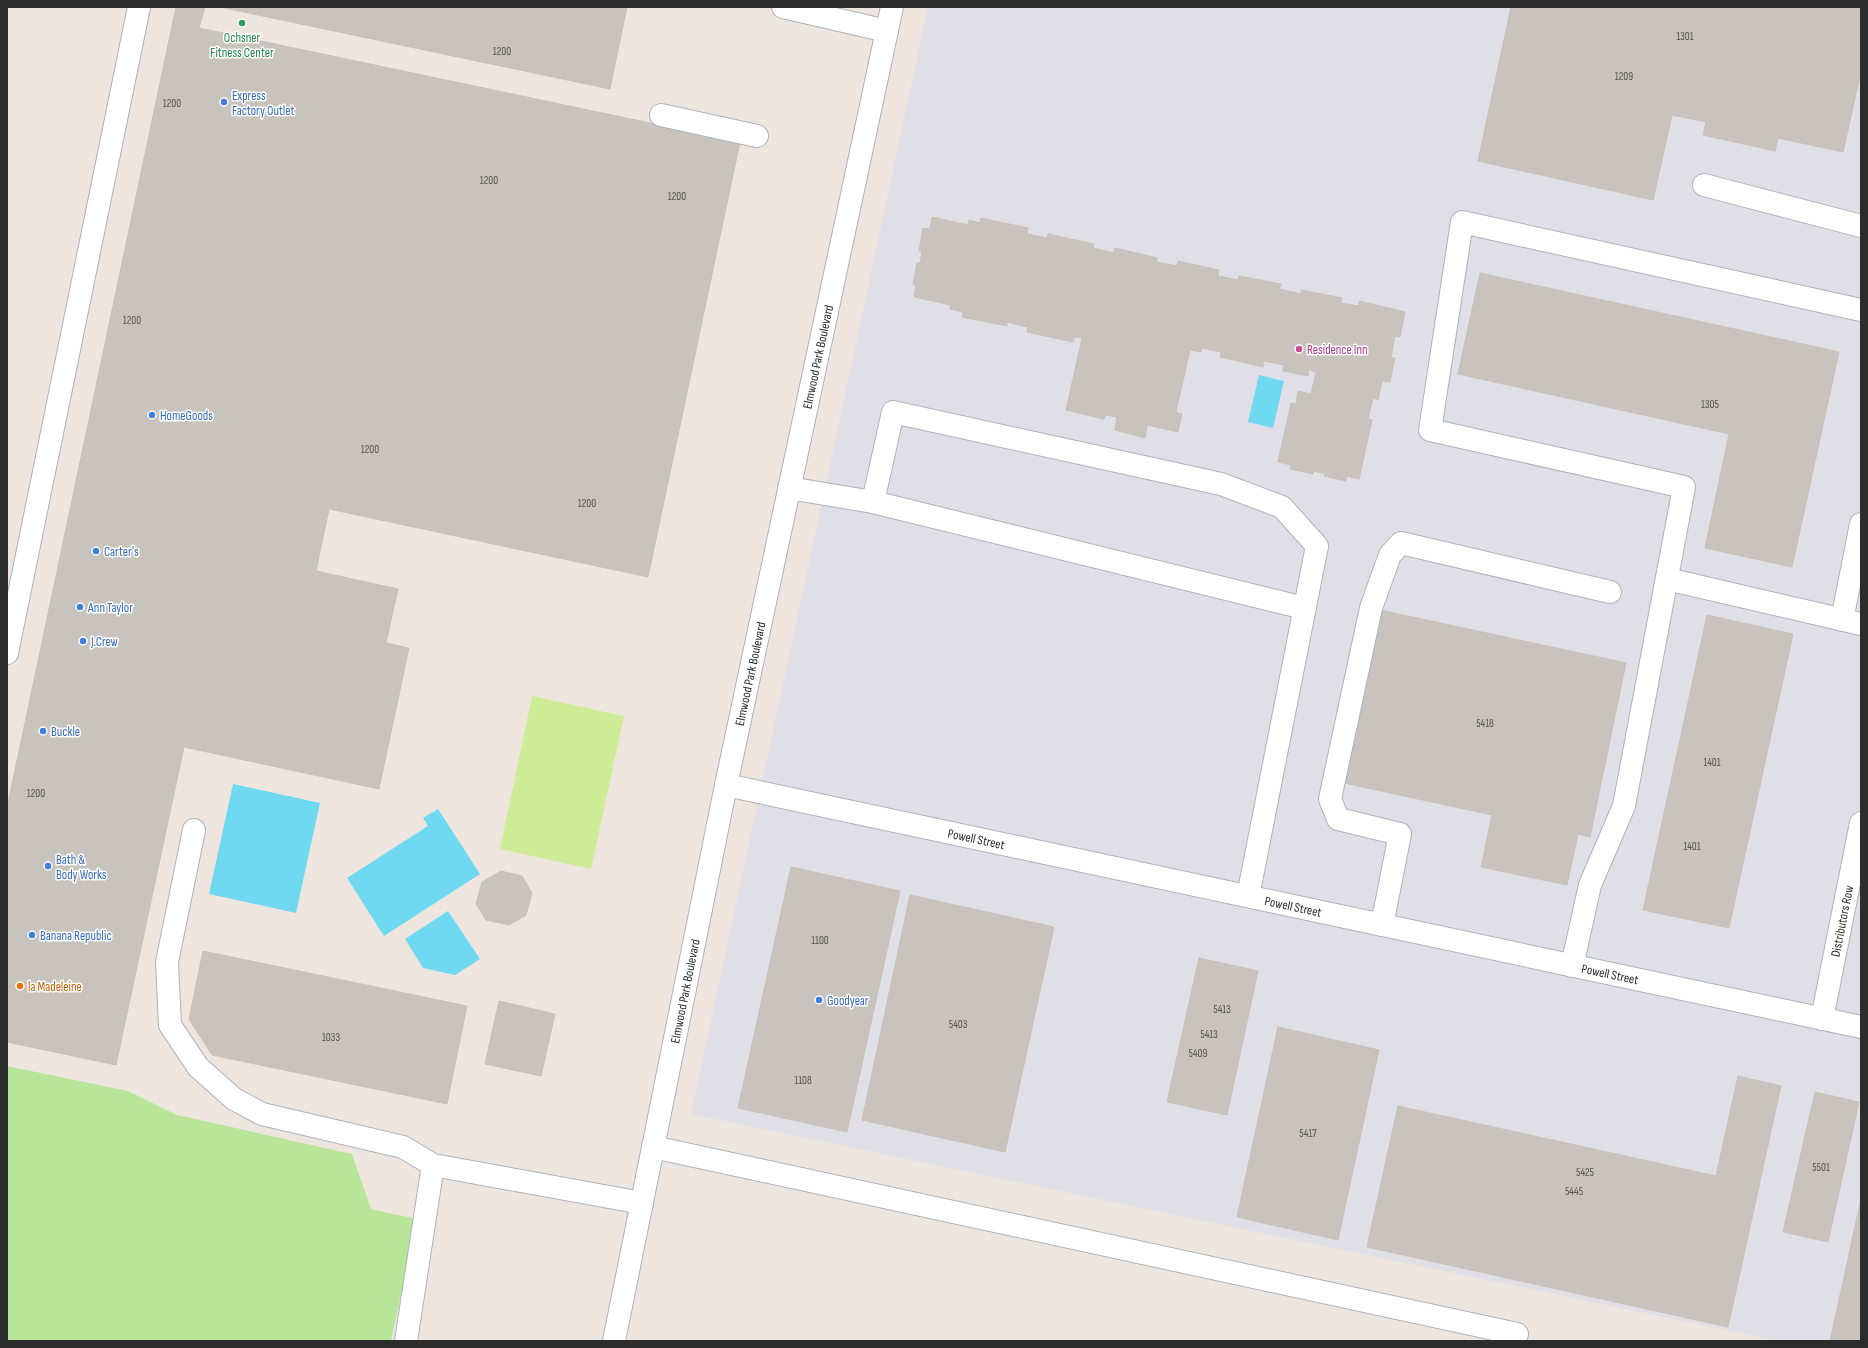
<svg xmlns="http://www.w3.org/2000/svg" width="1868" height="1348" font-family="'Sofia Sans Condensed',sans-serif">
  <rect width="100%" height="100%" fill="#eee6de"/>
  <path fill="#e0dee6" d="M928 7H1861V1341H1779L691 1114Z"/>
  <path fill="#b9e599" d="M7 1066 128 1091 177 1115 352 1154 371 1209 417 1219 391 1341H7Z"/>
  <path fill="#ceec95" d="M532 696 624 716 591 869 500 849Z"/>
  <g fill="#6fd9f1">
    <path d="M1259 375 1284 381 1273 428 1248 422Z"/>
    <path d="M233 784 320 803 296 913 209 894Z"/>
    <path d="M438 809 480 874 384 936 347 878 428 826 423 818Z"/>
    <path d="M448 911 480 959 455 975 423 968 405 939Z"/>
  </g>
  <g fill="#c9c3bd" stroke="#c9c1b7">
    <path d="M176 7H205L199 28 740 142 648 577 329 509 316 571 398 589 386 643 409 648 379 789 184 747 116 1065 7 1042V808Z"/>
    <path d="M220 7H627L610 89Z"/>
    <path d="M1511 7H1861V80H1859L1843 152 1778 138 1775 151 1703 135 1706 122 1672 115 1653 200 1478 161Z"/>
    <path d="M932 217 968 225 969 220 980 223 981 218 1028 228 1027 234 1047 238 1048 234 1094 244 1093 248 1114 253 1115 248 1157 258V262L1177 266 1178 261 1219 270 1218 276 1238 280 1239 276 1281 284 1279 289 1301 294V290L1342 298 1341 303 1359 306V301L1405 312 1400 337 1395 336 1391 357 1395 358 1390 382 1382 381 1378 400 1373 398 1368 419 1372 420 1359 479 1347 476 1346 481 1324 476 1325 474 1314 471 1313 474 1290 469 1291 465 1278 462 1291 403 1296 404 1298 391 1311 394 1316 372 1309 370 1308 376 1283 371 1284 365 1264 361 1263 367 1220 357 1221 352 1202 348 1201 352 1190 350 1176 412 1182 414 1178 432 1147 425 1145 438 1115 430 1117 417 1105 415 1104 419 1066 410 1082 338 1075 337 1073 342 1027 332 1028 327 1007 322V326L962 317 963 312 950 309 951 305 914 297 916 285H913L917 263H920L922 252 919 251 923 228 930 229Z"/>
    <path d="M1480 273 1839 352 1792 567 1705 548 1729 434 1458 374Z"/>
    <path d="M1380 610 1626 663 1590 837 1578 834 1567 885 1481 867 1492 815 1344 783Z"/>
    <path d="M1707 615 1793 634 1729 928 1643 910Z"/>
    <path d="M791 867 900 891 847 1132 738 1108Z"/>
    <path d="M501 871 522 876 532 893 526 915 509 925 486 920 476 904 482 882Z"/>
    <path d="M910 895 1054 927 1005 1152 862 1120Z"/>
    <path d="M203 951 467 1006 447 1104 212 1055 189 1019Z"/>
    <path d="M1199 958 1258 971 1227 1115 1167 1102Z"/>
    <path d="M499 1001 555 1014 541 1076 485 1064Z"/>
    <path d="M1278 1027 1379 1050 1338 1240 1237 1217Z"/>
    <path d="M1738 1076 1781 1086 1728 1327 1367 1247 1398 1106 1716 1176Z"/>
    <path d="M1815 1092 1859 1102 1828 1242 1783 1232Z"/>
    <path d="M1861 1199V1341H1830Z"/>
  </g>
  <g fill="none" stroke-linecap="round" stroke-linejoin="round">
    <g stroke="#aeb2bc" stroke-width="24">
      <g id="minor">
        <path d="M783 7 887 31"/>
        <path d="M661 115 757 136"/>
        <path d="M1704 185 1861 226"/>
        <path d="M789 488 873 502 893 412 1221 484 1282 507 1317 546 1248 896"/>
        <path d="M873 502 1304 608"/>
        <path d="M1667 579 1861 624"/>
        <path d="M1842 620 1861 524"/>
        <path d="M7 653 139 7"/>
        <path id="s1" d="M726 785 1861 1027"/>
        <path d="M194 830 167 962 170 1025 198 1067 234 1099 262 1114 403 1147 433 1165 642 1203"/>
        <path d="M1382 925 1400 834 1338 819 1330 799 1371 608 1390 555 1401 543 1610 592"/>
        <path d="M1572 966 1590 885 1624 806 1684 487 1430 430 1462 222 1861 310"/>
        <path id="s2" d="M1822 1019 1861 823"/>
        <path d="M653 1147 1517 1334 1515 1341"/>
        <path d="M406 1341 433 1165"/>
        <path id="s3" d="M614 1341 726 785 892 7"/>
      </g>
    </g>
    <use href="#minor" stroke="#fff" stroke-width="22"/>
  </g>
  <circle fill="#2e9e5b" stroke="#fff" stroke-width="1.5" cx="242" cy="23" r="4"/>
  <g fill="#3f7fe0" stroke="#fff" stroke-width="1.5">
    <circle cx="224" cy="102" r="4"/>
    <circle cx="152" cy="415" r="4"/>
    <circle cx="96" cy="551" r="4"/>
    <circle cx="80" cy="607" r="4"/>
    <circle cx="83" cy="641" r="4"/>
    <circle cx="43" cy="731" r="4"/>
    <circle cx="48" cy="866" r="4"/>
    <circle cx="32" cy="935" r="4"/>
    <circle cx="819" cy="1000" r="4"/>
  </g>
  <circle fill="#d1479c" stroke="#fff" stroke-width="1.5" cx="1299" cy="349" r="4"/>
  <circle fill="#e8710a" stroke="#fff" stroke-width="1.5" cx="20" cy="986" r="4"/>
  <g text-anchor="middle" stroke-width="3" stroke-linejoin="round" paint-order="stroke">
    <g font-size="11" fill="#535250">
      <text x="1685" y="40">1301</text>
      <text x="502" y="55">1200</text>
      <text x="1624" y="80">1209</text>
      <text x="172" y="107">1200</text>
      <text x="489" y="184">1200</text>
      <text x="677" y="200">1200</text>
      <text x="132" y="324">1200</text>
      <text x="1710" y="408">1305</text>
      <text x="370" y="453">1200</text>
      <text x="587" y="507">1200</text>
      <text x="1485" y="727">5418</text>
      <text x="1712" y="766">1401</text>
      <text x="36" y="797">1200</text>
      <text x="1692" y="850">1401</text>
      <text x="820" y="944">1100</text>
      <text x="1222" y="1013">5413</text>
      <text x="958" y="1028">5403</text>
      <text x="1209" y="1038">5413</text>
      <text x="331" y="1041">1033</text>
      <text x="1198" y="1057">5409</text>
      <text x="803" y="1084">1108</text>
      <text x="1308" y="1137">5417</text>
      <text x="1821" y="1171">5501</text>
      <text x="1585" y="1176">5425</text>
      <text x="1574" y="1195">5445</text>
    </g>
    <g font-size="13" fill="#27864d" stroke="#fff">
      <text x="242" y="42">Ochsner<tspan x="242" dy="15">Fitness Center</tspan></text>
    </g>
    <g font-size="13" fill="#366cbe" stroke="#fff" text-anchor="start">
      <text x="232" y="100">Express<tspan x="232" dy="15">Factory Outlet</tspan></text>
      <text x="160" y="420">HomeGoods</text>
      <text x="104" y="556">Carter's</text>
      <text x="88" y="612">Ann Taylor</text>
      <text x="91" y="646">J.Crew</text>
      <text x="51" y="736">Buckle</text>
      <text x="56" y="864">Bath &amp;<tspan x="56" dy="15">Body Works</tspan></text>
      <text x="40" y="940">Banana Republic</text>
      <text x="827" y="1005">Goodyear</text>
    </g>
    <g font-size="13" fill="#b23c85" stroke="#fff" text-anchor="start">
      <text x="1307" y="354">Residence Inn</text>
    </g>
    <g font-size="13" fill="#2c2c2c" stroke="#fff">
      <text dy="5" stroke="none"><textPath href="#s3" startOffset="1005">Elmwood Park Boulevard</textPath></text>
      <text dy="5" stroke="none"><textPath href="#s3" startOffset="681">Elmwood Park Boulevard</textPath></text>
      <text dy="5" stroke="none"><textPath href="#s1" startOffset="256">Powell Street</textPath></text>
      <text dy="5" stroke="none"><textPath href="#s1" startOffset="580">Powell Street</textPath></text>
      <text dy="5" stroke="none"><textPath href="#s2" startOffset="100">Distributors Row</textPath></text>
      <text dy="5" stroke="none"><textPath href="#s1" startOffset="904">Powell Street</textPath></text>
      <text dy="5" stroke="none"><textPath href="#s3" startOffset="357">Elmwood Park Boulevard</textPath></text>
    </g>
    <g font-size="13" fill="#c56008" stroke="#fff" text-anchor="start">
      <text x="28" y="991">la Madeleine</text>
    </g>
  </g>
  <rect width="1868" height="1348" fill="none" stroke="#2c2c2c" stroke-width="16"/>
</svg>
